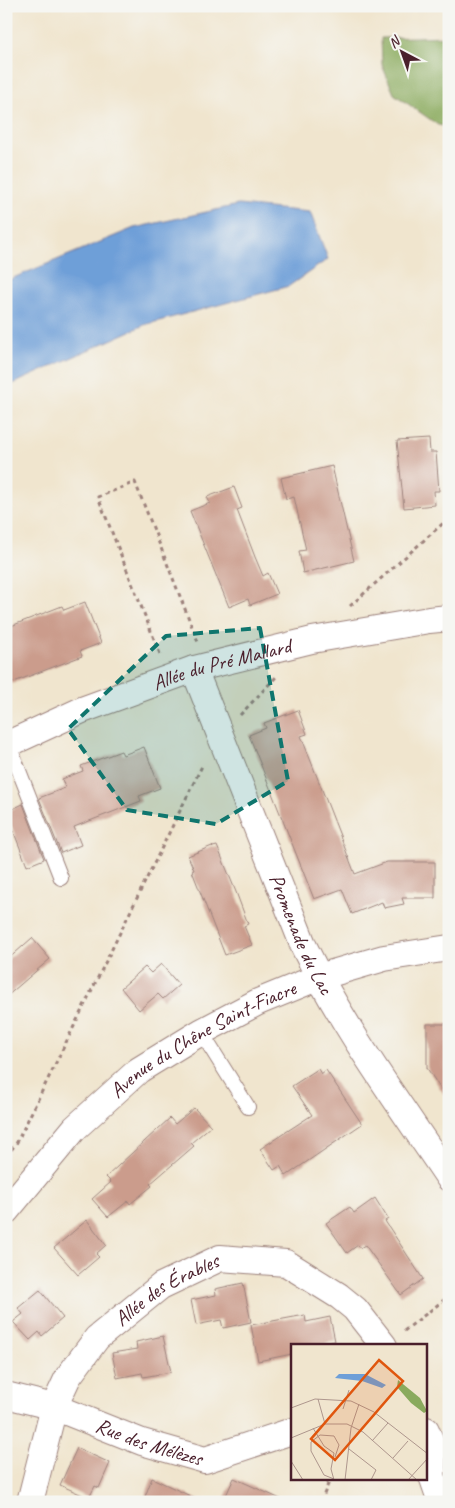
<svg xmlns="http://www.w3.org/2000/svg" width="455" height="1508" font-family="Caveat,sans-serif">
  <rect width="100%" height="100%" fill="#f6f6f2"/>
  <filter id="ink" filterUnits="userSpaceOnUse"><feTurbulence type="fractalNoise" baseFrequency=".02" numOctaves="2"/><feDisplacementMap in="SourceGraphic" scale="10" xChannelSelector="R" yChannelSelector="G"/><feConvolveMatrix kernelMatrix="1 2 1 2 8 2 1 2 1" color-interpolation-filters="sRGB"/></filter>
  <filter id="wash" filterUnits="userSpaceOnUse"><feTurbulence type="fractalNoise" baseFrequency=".0096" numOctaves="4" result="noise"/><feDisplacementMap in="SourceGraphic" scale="20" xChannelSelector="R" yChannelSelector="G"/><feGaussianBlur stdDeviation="1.12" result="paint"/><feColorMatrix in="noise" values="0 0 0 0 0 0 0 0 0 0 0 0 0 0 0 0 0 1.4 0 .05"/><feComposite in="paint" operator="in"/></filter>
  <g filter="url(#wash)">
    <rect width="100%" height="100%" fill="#f0e5ce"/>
    <path fill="#8aaa5d" stroke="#6a6444" d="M449 36V127L438 125 394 94 382 65 381 38Z"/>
    <path fill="#6e9fd8" stroke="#5c5f82" d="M238 205 310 212 328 259 289 286 144 325 6 387V281L134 228Z"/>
    <g id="blocks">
      <g fill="#cb9c8c">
        <path d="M429 439 430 452H436L439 491H434L435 505 404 508 397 441Z"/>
        <path d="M332 466 354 561 303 573 299 551 306 550 294 497 286 499 281 478Z"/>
        <path d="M234 487 242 508 237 510 255 557 263 576 268 573 277 594 250 605 248 599 229 607 190 511 210 503 207 497Z"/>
        <path d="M85 602 101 643 80 651 82 656 6 685V628L62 606 64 610Z"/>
        <path d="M298 710 307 734 301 736 355 874 387 862H435V898H402L404 904 384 908 382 902 352 914 342 889 314 899 249 735 266 728 264 723Z"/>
        <path d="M144 747 160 788 139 796 141 801 74 827 81 845 61 853 39 798 65 788 62 779 83 771 81 766 121 751 123 755Z"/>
        <path d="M23 804 44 859 27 866 6 812Z"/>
        <path d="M212 846 213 847 217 846 236 892 248 924 244 926 252 945 225 955 192 871 194 870 188 856Z"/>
        <path d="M32 938 50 959 6 997V961Z"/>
        <path d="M161 964 179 985 163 999 158 994 139 1010 121 988 145 967 151 973Z"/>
        <path d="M427 1024H449V1102L427 1068Z"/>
        <path d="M318 1069 321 1074 326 1070 362 1124 286 1176 280 1166 274 1170 260 1149 312 1115 292 1086Z"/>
        <path d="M194 1108 211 1126 191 1143 194 1146 150 1184 152 1186 130 1204 128 1201 108 1217 92 1199 111 1182 106 1177 170 1118 175 1124Z"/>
        <path d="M375 1198 388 1219 385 1221 423 1279 401 1295 365 1245 360 1248 358 1245 347 1253 326 1223 350 1207 354 1213Z"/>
        <path d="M87 1220 106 1245 96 1254 99 1257 78 1275 54 1248Z"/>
        <path d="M243 1283 251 1322 223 1328 221 1320 196 1325 191 1300 216 1295 215 1289Z"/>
        <path d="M40 1290 63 1318 42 1336 39 1332 30 1340 13 1322 23 1314 18 1308Z"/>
        <path d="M305 1315 306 1322 330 1317 335 1341 314 1346H292V1354L258 1361 251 1325Z"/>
        <path d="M163 1336 171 1372 143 1377 142 1373 117 1378 112 1353 137 1349 136 1342Z"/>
        <path d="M77 1448 110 1463 99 1488 95 1486 89 1498 60 1485Z"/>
        <path d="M152 1478 203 1502H143Z"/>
        <path d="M234 1478 287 1502H223Z"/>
      </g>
    </g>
  </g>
  <g filter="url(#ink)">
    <use href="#blocks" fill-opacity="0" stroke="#9d827c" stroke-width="1"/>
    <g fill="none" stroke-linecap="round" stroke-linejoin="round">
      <g stroke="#9d827c" stroke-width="16">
        <g id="lane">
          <path d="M7 740 61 878"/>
          <path d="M201 1032 248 1107"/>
        </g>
      </g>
      <g stroke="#9d827c" stroke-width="28">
        <g id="street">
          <path id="s1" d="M194 669 304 947C344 1029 398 1102 449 1178"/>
          <path id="s2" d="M6 745 82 710 194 669 312 640 429 620 449 618"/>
          <path id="s3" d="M6 1211 75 1128 139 1070 201 1032 258 1002 319 977 384 958 449 948"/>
          <path id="s4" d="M6 1395 54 1407 142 1442 205 1460 292 1431"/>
          <path d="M426 1430 433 1447 432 1476"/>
          <path d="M426 1469 432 1476 441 1502"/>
          <path id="s5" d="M30 1502 54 1407 68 1377 97 1338 161 1286 220 1258 286 1263 339 1296 355 1309 384 1346"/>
        </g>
      </g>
      <g stroke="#9d827c" stroke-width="3" stroke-dasharray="4 4" stroke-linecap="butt">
        <path d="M350 606 449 518"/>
        <path d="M160 654 98 497 135 482 198 642"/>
        <path d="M240 715 277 676"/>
        <path d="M6 1156 16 1144 202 766 201 763"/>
        <path d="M404 1331 449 1296"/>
        <path d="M321 1502 330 1479"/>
      </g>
      <use href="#lane" stroke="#fff" stroke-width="14"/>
      <use href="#street" stroke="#fff" stroke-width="26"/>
    </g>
  </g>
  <path fill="#0f766e" fill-opacity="0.2" stroke="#0f766e" stroke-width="4" stroke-dasharray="10 6" stroke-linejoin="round" d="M260 628 288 781 216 824 127 810 68 729 166 636Z"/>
  <g text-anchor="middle" stroke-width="4" stroke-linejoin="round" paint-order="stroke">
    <g font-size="21" fill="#4a1f2b" stroke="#f6f6f2">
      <text dy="7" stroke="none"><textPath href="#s2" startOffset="231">Allée du Pré Mallard</textPath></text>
      <text dy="7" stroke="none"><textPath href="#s1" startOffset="286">Promenade du Lac</textPath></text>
      <text dy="7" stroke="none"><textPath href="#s3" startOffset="265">Avenue du Chêne Saint-Fiacre</textPath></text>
      <text dy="7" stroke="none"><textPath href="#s5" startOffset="265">Allée des Érables</textPath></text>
      <text dy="7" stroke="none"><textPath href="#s4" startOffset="151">Rue des Mélèzes</textPath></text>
    </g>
  </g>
  <g transform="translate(291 1344)">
    <rect width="136" height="136" fill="#f0e5ce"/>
    <path d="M107 36 129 54 136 67 133 69 120 59 106 43Z" fill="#8aaa5d"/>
    <path d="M48 30H74L95 41 91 44 71 37 44 34Z" fill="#6e9fd8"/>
    <path fill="none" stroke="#ae968d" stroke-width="1" d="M27 55 34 80M0 64 24 55 60 57 83 68 137 110M52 65 58 46M22 84 33 102 43 109 40 125 43 136M0 94 34 80H56L72 88 126 136M81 97 97 79M58 105 85 126 80 136M102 114 117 97M0 117 12 136M43 135 33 131 20 107V98L29 91 43 92 48 101 44 113M54 136 60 84 68 60M117 136 137 114"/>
    <path fill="#e0560e" fill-opacity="0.15" stroke="#e0560e" stroke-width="2.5" d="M88 16 112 37 44 116 20 95Z"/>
    <rect width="136" height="136" fill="none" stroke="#4a1f2b" stroke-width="2.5"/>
  </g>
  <rect width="455" height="1508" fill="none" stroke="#f6f6f2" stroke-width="25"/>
  <g transform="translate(402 52) rotate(319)" stroke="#f6f6f2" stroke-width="4" paint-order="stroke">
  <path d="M0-4L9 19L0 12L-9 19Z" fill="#4a1f2b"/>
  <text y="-8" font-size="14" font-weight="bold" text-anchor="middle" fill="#4a1f2b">N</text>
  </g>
</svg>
